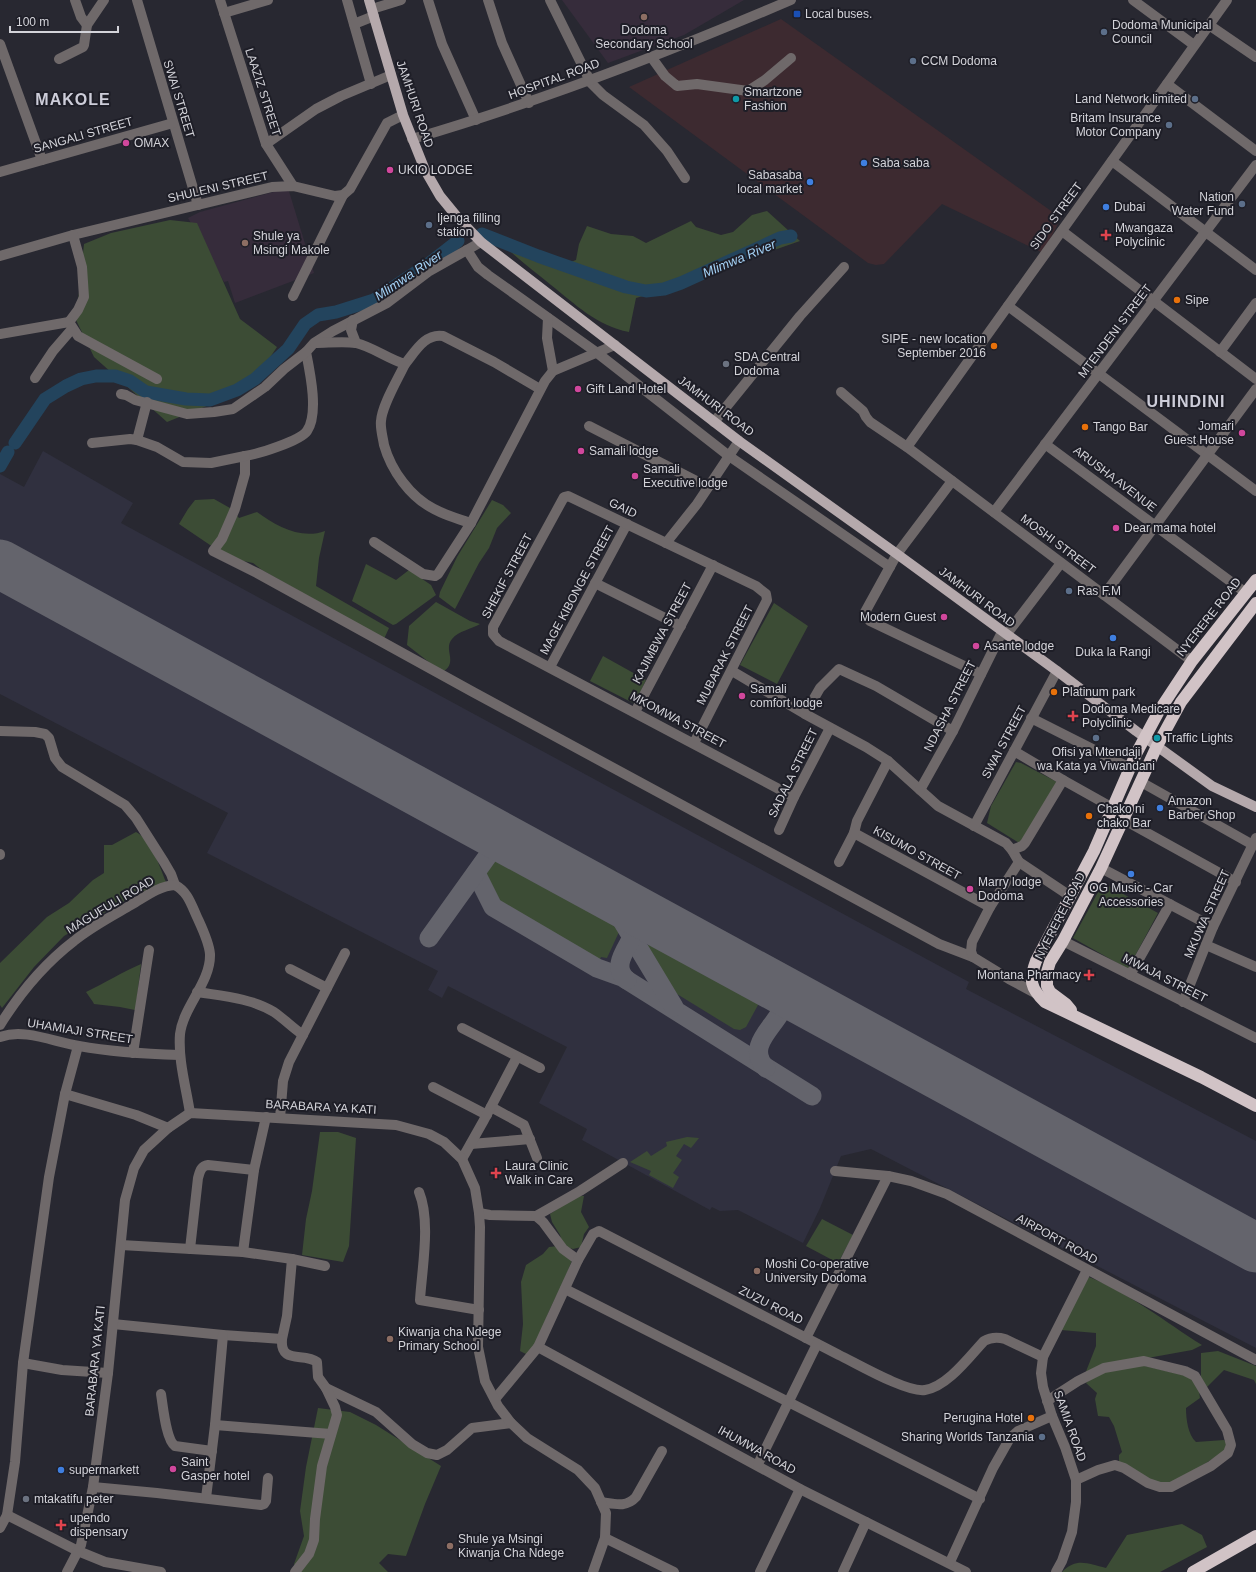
<svg xmlns="http://www.w3.org/2000/svg" width="1256" height="1572" font-family="Arial,sans-serif">
  <rect width="100%" height="100%" fill="#282831"/>
  <path fill="#3d2a30" d="M781 19 1061 218 1043 253 942 204 884 264 876 265 868 263 629 87Z"/>
  <path fill="#30303f" d="M43 451 133 503 121 523 969 982 966 989 1256 1141V1348L871 1149 841 1156 820 1208 803 1243 738 1210 720 1211 712 1207 710 1210 582 1140 587 1129 539 1103 567 1047 448 986 442 998 428 990 438 971 207 853 228 813 0 694V474L24 487Z"/>
  <g fill="#362c3b">
    <path d="M562 0H744L684 35 608 63Z"/>
    <path d="M288 188 314 273 235 303 228 281 224 282 188 218 200 212Z"/>
  </g>
  <g fill="#3c4c35">
    <path d="M767 211 800 241 743 261 706 278 636 298 629 332C597 326 575 304 551 285 531 269 511 253 492 235L505 239 539 254 568 263 576 260 579 244 587 226 611 234 633 236 646 243 691 221 696 227 721 235 733 232 752 215Z"/>
    <path d="M170 220 197 223 240 319 277 347 249 389 167 422 94 357 76 320 84 244 111 233Z"/>
    <path d="M214 499 230 508 239 518 257 512C276 526 301 540 325 531L319 558 316 586 389 628 384 639 262 570 253 563 234 559 210 545 179 524 188 509 195 500Z"/>
    <path d="M492 500 503 505 511 513 497 528 489 548 479 563 455 609 439 597 440 592 457 557Z"/>
    <path d="M366 564 396 580 409 570 431 585 436 595 396 624 393 625 352 601Z"/>
    <path d="M436 602 470 621 480 624C472 629 458 631 452 639 443 649 458 662 444 671L434 666 407 645 409 626Z"/>
    <path d="M774 603 808 626 777 684 740 665Z"/>
    <path d="M603 656 646 680 635 704 590 681Z"/>
    <path d="M1016 762 1021 763 1057 782 1021 844 987 823 991 806Z"/>
    <path d="M136 832C152 841 159 865 166 882L135 895 64 936 34 967 2 1008 0 1005V963L47 917 69 903 93 880 104 873V845H112Z"/>
    <path d="M499 857H503L602 911 618 929 619 932 607 958 601 957 599 962 494 899 483 873 492 860Z"/>
    <path d="M1103 883 1158 913 1128 969 1073 938Z"/>
    <path d="M653 939 756 996 758 1005 746 1027 740 1030 734 1029 677 994 647 947 650 941Z"/>
    <path d="M141 964 136 1006 135 1010 120 1007 94 1004 93 1002 86 992C105 983 122 972 141 964Z"/>
    <path d="M320 1132H338L356 1138 349 1246 343 1262 302 1255 306 1219 312 1191Z"/>
    <path d="M687 1137 699 1138 691 1148 684 1144 676 1156 682 1160 673 1173 679 1177 673 1188 649 1175 651 1171 630 1162 647 1151 651 1156 667 1146 666 1142Z"/>
    <path d="M577 1196H584L581 1212 589 1227 584 1234 581 1247 573 1249 564 1246 562 1242 560 1235 552 1222 550 1214Z"/>
    <path d="M822 1219 853 1235 838 1263 806 1246Z"/>
    <path d="M558 1246 572 1260C566 1277 558 1293 550 1309 543 1325 538 1341 528 1355L520 1351 523 1324 521 1282 526 1265 543 1254 549 1247Z"/>
    <path d="M1089 1277C1131 1294 1165 1322 1202 1345L1192 1350 1131 1361 1085 1374 1096 1346V1333L1061 1330 1080 1289Z"/>
    <path d="M1218 1351 1256 1366V1384L1254 1380 1224 1370 1207 1387 1201 1379V1353Z"/>
    <path d="M1141 1365 1191 1377 1199 1391 1200 1398 1186 1408C1186 1419 1188 1435 1196 1442L1224 1440 1227 1444V1450L1172 1484 1153 1482 1119 1462V1455L1122 1452 1114 1426 1109 1417 1098 1416 1095 1399 1097 1393 1086 1383C1101 1369 1122 1368 1141 1365Z"/>
    <path d="M318 1408 350 1412 376 1425 441 1466 425 1504 406 1556 388 1554 379 1563 388 1572H299L294 1564 304 1536 300 1511 306 1467Z"/>
    <path d="M1182 1524 1202 1535 1207 1547 1160 1572H1062C1077 1557 1088 1564 1106 1568L1127 1535Z"/>
  </g>
  <g fill="none" stroke-linecap="round" stroke-linejoin="round">
    <g stroke="#23445d" stroke-width="13">
      <path d="M482 234 538 256 626 287 646 291 664 289 681 283 780 238 791 236"/>
      <path d="M15 443 45 399 66 386 81 379 96 376H115L130 381 146 392 186 399 210 400 237 390 255 379 288 349 305 324 318 315 336 312 374 300 427 265 458 241"/>
      <path d="M0 466 8 452"/>
    </g>
    <g stroke="#64646c" stroke-width="19">
      <path d="M476 873 493 907 597 968 622 977 812 1096"/>
      <path d="M600 891 612 904 674 1007"/>
      <path d="M634 937 635 933 640 924 653 920"/>
      <path d="M429 938 502 836"/>
      <path d="M627 980C606 962 638 941 637 920 637 916 634 913 633 909"/>
      <path d="M781 1009 791 1002 802 1001"/>
      <path d="M766 1068C742 1044 783 1022 784 1002 784 996 781 992 778 988"/>
    </g>
    <path stroke="#64646c" stroke-width="49" d="M0 564 1256 1248"/>
    <g stroke="#6f696a" stroke-width="10">
      <path d="M75 0 81 17 87 25"/>
      <path d="M137 0 198 205"/>
      <path d="M220 0 266 144 293 186"/>
      <path d="M347 0 371 84"/>
      <path d="M428 0 442 44 476 120"/>
      <path d="M488 0 502 43 529 103"/>
      <path d="M550 0 590 81"/>
      <path d="M1133 0 1194 45"/>
      <path d="M372 9 401 0"/>
      <path d="M224 13 268 0"/>
      <path d="M354 24 374 16"/>
      <path d="M1209 25 1256 57"/>
      <path d="M0 44 42 160"/>
      <path d="M652 58 665 76 677 86 697 84 748 91 765 80 791 58"/>
      <path d="M59 59 83 47 84 45 87 25 104 0"/>
      <path d="M589 81 603 95 644 125 667 151 685 178"/>
      <path d="M1167 84 1256 151"/>
      <path d="M412 139C542 101 667 53 791 0"/>
      <path d="M266 144 316 109 341 96 391 75"/>
      <path d="M1112 161 1256 270"/>
      <path d="M0 172 173 123"/>
      <path d="M1062 231 1256 379"/>
      <path d="M481 242 428 272 387 303 333 331 314 343 306 352C310 372 319 414 307 431 300 441 258 454 245 456V474L235 509 222 539 213 551 257 573 473 692 939 944 973 957"/>
      <path d="M467 250 478 267 488 275 596 352 729 456 890 567"/>
      <path d="M0 256 73 235 272 187 293 186 335 196 343 195 350 189 387 123 403 115"/>
      <path d="M293 296 343 195"/>
      <path d="M1008 306 1256 491"/>
      <path d="M548 318 547 338 553 371"/>
      <path d="M353 320 351 330 356 343"/>
      <path d="M69 322 78 310 84 297 82 267 73 235"/>
      <path d="M0 334 69 322 78 336 157 379"/>
      <path d="M315 343C328 343 343 341 356 343 373 347 388 359 405 364 415 352 425 333 443 336L494 362 540 389"/>
      <path d="M1220 352 1256 303"/>
      <path d="M405 364C398 379 382 405 381 421 380 428 383 438 384 445 391 470 410 497 434 509 445 515 458 519 471 523"/>
      <path d="M35 378 53 351 72 329"/>
      <path d="M841 392 863 411 866 417 870 422 907 447 1192 661"/>
      <path d="M121 394 126 395 135 400 187 414 214 412 233 409 265 387 284 369 306 352"/>
      <path d="M714 422 800 316 844 267"/>
      <path d="M589 426 708 487"/>
      <path d="M137 440 157 447 183 462 211 463 245 456"/>
      <path d="M92 443 130 439 137 440 147 402"/>
      <path d="M1045 444 1246 593"/>
      <path d="M907 447 1227 0"/>
      <path d="M952 481 897 554 864 614 870 621 981 674"/>
      <path d="M994 512 1256 165"/>
      <path d="M374 542 423 574 435 576 438 574 471 523 545 381 553 371 615 345"/>
      <path d="M666 543 697 504 739 441"/>
      <path d="M595 583 681 626"/>
      <path d="M1104 595 1256 389"/>
      <path d="M1006 635 1061 563"/>
      <path d="M550 667 627 524"/>
      <path d="M732 671 805 714 866 747 888 761 938 806 1006 843 1012 850 1019 862 1070 896"/>
      <path d="M635 712 713 565"/>
      <path d="M805 714 820 688 839 669 876 686 953 731"/>
      <path d="M1031 718 1130 768"/>
      <path d="M0 731 35 732 45 734 49 738 55 758 62 767 125 805 136 818 164 862 171 874 175 885"/>
      <path d="M694 743 767 600 766 594 756 586 568 496 564 497 493 627V634L499 641 794 797"/>
      <path d="M1014 751 1063 780"/>
      <path d="M1141 782 1253 845"/>
      <path d="M920 790 953 731 1002 632"/>
      <path d="M1124 820 1236 882"/>
      <path d="M974 826 1057 671"/>
      <path d="M779 830 794 797 830 728"/>
      <path d="M854 833 990 907"/>
      <path d="M1012 850 1022 846 1025 843 1063 780 1113 808"/>
      <path d="M0 855V854"/>
      <path d="M839 862 854 833 857 821 888 761"/>
      <path d="M1019 862 990 907 972 942 971 951 973 957 1009 979 1037 994"/>
      <path d="M1101 868 1213 927"/>
      <path d="M175 885C188 892 191 904 197 917 202 928 209 942 210 954 211 982 183 1007 180 1034 178 1060 186 1087 190 1113"/>
      <path d="M1063 941 1256 1038"/>
      <path d="M1206 945 1256 967"/>
      <path d="M290 969 327 988"/>
      <path d="M1130 975 1170 904"/>
      <path d="M197 992C222 996 251 998 274 1012 284 1019 293 1028 303 1035"/>
      <path d="M1183 1002 1213 927 1256 838"/>
      <path d="M0 1025C20 993 44 964 74 941 91 927 112 916 131 905 145 897 158 886 175 885"/>
      <path d="M462 1028 540 1068"/>
      <path d="M0 1037C24 1028 54 1042 79 1046 112 1052 146 1054 180 1055"/>
      <path d="M133 1053 149 950"/>
      <path d="M433 1087 487 1115"/>
      <path d="M65 1094 136 1115 168 1128"/>
      <path d="M491 1107 524 1125 537 1158"/>
      <path d="M280 1118 283 1081 289 1062 345 953"/>
      <path d="M471 1144 530 1139"/>
      <path d="M462 1159 484 1120 517 1057"/>
      <path d="M835 1171 888 1176 911 1181 947 1194 1256 1360"/>
      <path d="M419 1192C431 1221 422 1268 420 1300L479 1310"/>
      <path d="M479 1213 490 1215 536 1216 543 1222 563 1249 578 1260"/>
      <path d="M536 1216 580 1191 623 1163"/>
      <path d="M121 1245 243 1252 292 1259 325 1266"/>
      <path d="M190 1249 198 1178C200 1171 201 1166 208 1165L254 1170"/>
      <path d="M243 1252 254 1170 266 1117"/>
      <path d="M565 1289 980 1499"/>
      <path d="M113 1324 223 1335 282 1339 287 1316 292 1259"/>
      <path d="M806 1338 888 1176"/>
      <path d="M282 1339C280 1365 304 1352 317 1362L318 1377 326 1388 376 1412 412 1444 427 1453 437 1455 447 1450 472 1428 511 1423"/>
      <path d="M538 1347 800 1489 966 1572"/>
      <path d="M23 1363 62 1370 108 1373"/>
      <path d="M161 1394C163 1406 166 1440 175 1446L212 1451"/>
      <path d="M495 1399 538 1347 578 1260 593 1234 599 1231C679 1272 759 1314 839 1355 856 1363 907 1393 925 1390 947 1387 969 1357 984 1341 991 1337 998 1337 1005 1339L1043 1357"/>
      <path d="M1047 1401 1078 1381 1104 1368 1144 1361 1185 1371 1195 1376 1227 1430 1231 1445 1228 1453 1211 1466 1171 1487H1160L1148 1483 1124 1468 1115 1465 1098 1470 1076 1480"/>
      <path d="M215 1425 331 1434"/>
      <path d="M758 1464 817 1344"/>
      <path d="M93 1487 157 1493 261 1505 264 1504 266 1501 268 1478"/>
      <path d="M206 1498 215 1425 223 1335"/>
      <path d="M601 1502C615 1504 626 1508 636 1497L662 1451"/>
      <path d="M7 1515 78 1551 105 1562 161 1572"/>
      <path d="M0 1528 7 1515 15 1462 23 1363 49 1177 65 1094 78 1046"/>
      <path d="M605 1538 674 1572"/>
      <path d="M950 1562 993 1468 1010 1438 1018 1431 1052 1416"/>
      <path d="M67 1572 81 1545 93 1487 108 1373 125 1200 134 1168 144 1150 168 1128 190 1113 396 1125 429 1134 444 1142 462 1159 475 1188 479 1213 480 1227 478 1347 485 1381 498 1406 511 1423 527 1438 578 1470 595 1488 606 1513 605 1538 593 1572"/>
      <path d="M295 1572 309 1554 314 1540 315 1519 322 1466 337 1415 335 1407 326 1388"/>
      <path d="M760 1572 800 1489"/>
      <path d="M843 1572 866 1522"/>
      <path d="M1056 1572 1062 1561 1072 1532 1076 1502V1480L1065 1447 1052 1416 1043 1387 1041 1373 1043 1357 1087 1270"/>
    </g>
    <path stroke="#b5a9ac" stroke-width="10" d="M369 0 403 115 425 170 440 196 458 218 481 242 739 441 897 554 1057 671 1136 731 1212 786 1256 807"/>
    <g stroke="#d1c3c6" stroke-width="12">
      <path d="M1256 580 1192 661 1159 711 1136 754 1094 851 1036 961C1029 980 1030 988 1045 1002L1201 1077 1256 1106"/>
      <path d="M1071 1010 1066 1004 1050 992 1047 986V972L1050 962 1063 941 1101 868 1157 746 1181 702 1256 603"/>
      <path d="M1193 1572 1256 1536"/>
    </g>
  </g>
  <rect fill="#1a4fb4" stroke="#1e1e27" stroke-width="1.5" x="793" y="10" width="8" height="8" rx="2"/>
  <g fill="#8d6e63" stroke="#1e1e27" stroke-width="1.5">
    <circle cx="644" cy="17" r="4"/>
    <circle cx="245" cy="243" r="4"/>
    <circle cx="757" cy="1271" r="4"/>
    <circle cx="390" cy="1339" r="4"/>
    <circle cx="450" cy="1546" r="4"/>
  </g>
  <g fill="#5c6f8a" stroke="#1e1e27" stroke-width="1.5">
    <circle cx="1104" cy="32" r="4"/>
    <circle cx="913" cy="61" r="4"/>
    <circle cx="1195" cy="99" r="4"/>
    <circle cx="1169" cy="125" r="4"/>
    <circle cx="1242" cy="204" r="4"/>
    <circle cx="429" cy="225" r="4"/>
    <circle cx="1069" cy="591" r="4"/>
    <circle cx="1096" cy="738" r="4"/>
    <circle cx="1042" cy="1437" r="4"/>
  </g>
  <g fill="#0f9aa8" stroke="#1e1e27" stroke-width="1.5">
    <circle cx="736" cy="99" r="4"/>
    <circle cx="1157" cy="738" r="4"/>
  </g>
  <g fill="#d1479c" stroke="#1e1e27" stroke-width="1.5">
    <circle cx="126" cy="143" r="4"/>
    <circle cx="390" cy="170" r="4"/>
    <circle cx="578" cy="389" r="4"/>
    <circle cx="1242" cy="433" r="4"/>
    <circle cx="581" cy="451" r="4"/>
    <circle cx="635" cy="476" r="4"/>
    <circle cx="1116" cy="528" r="4"/>
    <circle cx="944" cy="617" r="4"/>
    <circle cx="976" cy="646" r="4"/>
    <circle cx="742" cy="696" r="4"/>
    <circle cx="970" cy="889" r="4"/>
    <circle cx="173" cy="1469" r="4"/>
  </g>
  <g fill="#3f7fe0" stroke="#1e1e27" stroke-width="1.5">
    <circle cx="864" cy="163" r="4"/>
    <circle cx="810" cy="182" r="4"/>
    <circle cx="1106" cy="207" r="4"/>
    <circle cx="1113" cy="638" r="4"/>
    <circle cx="1160" cy="808" r="4"/>
    <circle cx="1131" cy="874" r="4"/>
    <circle cx="61" cy="1470" r="4"/>
  </g>
  <g fill="#e0444e" stroke="#1e1e27" stroke-width="1.5">
    <path d="M1104 229h4v4h4v4h-4v4h-4v-4h-4v-4h4z"/>
    <path d="M1071 710h4v4h4v4h-4v4h-4v-4h-4v-4h4z"/>
    <path d="M1087 969h4v4h4v4h-4v4h-4v-4h-4v-4h4z"/>
    <path d="M494 1167h4v4h4v4h-4v4h-4v-4h-4v-4h4z"/>
    <path d="M59 1519h4v4h4v4h-4v4h-4v-4h-4v-4h4z"/>
  </g>
  <g fill="#e8710a" stroke="#1e1e27" stroke-width="1.5">
    <circle cx="1177" cy="300" r="4"/>
    <circle cx="994" cy="346" r="4"/>
    <circle cx="1085" cy="427" r="4"/>
    <circle cx="1054" cy="692" r="4"/>
    <circle cx="1089" cy="816" r="4"/>
    <circle cx="1031" cy="1418" r="4"/>
  </g>
  <g fill="#6b7280" stroke="#1e1e27" stroke-width="1.5">
    <circle cx="726" cy="364" r="4"/>
    <circle cx="26" cy="1499" r="4"/>
  </g>
  <g text-anchor="middle" stroke-width="4" stroke-linejoin="round" paint-order="stroke">
    <g font-size="12" fill="#d3d3d9" stroke="#1e1e27" text-anchor="start">
      <text x="805" y="18">Local buses.</text>
      <text x="1112" y="29">Dodoma Municipal<tspan x="1112" dy="14">Council</tspan></text>
      <text x="644" y="34" text-anchor="middle">Dodoma<tspan x="644" dy="14">Secondary School</tspan></text>
      <text x="921" y="65">CCM Dodoma</text>
      <text x="744" y="96">Smartzone<tspan x="744" dy="14">Fashion</tspan></text>
      <text x="1187" y="103" text-anchor="end">Land Network limited</text>
      <text x="1161" y="122" text-anchor="end">Britam Insurance<tspan x="1161" dy="14">Motor Company</tspan></text>
      <text x="134" y="147">OMAX</text>
      <text x="872" y="167">Saba saba</text>
      <text x="398" y="174">UKIO LODGE</text>
      <text x="802" y="179" text-anchor="end">Sabasaba<tspan x="802" dy="14">local market</tspan></text>
      <text x="1234" y="201" text-anchor="end">Nation<tspan x="1234" dy="14">Water Fund</tspan></text>
      <text x="1114" y="211">Dubai</text>
      <text x="437" y="222">Ijenga filling<tspan x="437" dy="14">station</tspan></text>
      <text x="1115" y="232">Mwangaza<tspan x="1115" dy="14">Polyclinic</tspan></text>
      <text x="253" y="240">Shule ya<tspan x="253" dy="14">Msingi Makole</tspan></text>
      <text x="1185" y="304">Sipe</text>
      <text x="986" y="343" text-anchor="end">SIPE - new location<tspan x="986" dy="14">September 2016</tspan></text>
      <text x="734" y="361">SDA Central<tspan x="734" dy="14">Dodoma</tspan></text>
      <text x="586" y="393">Gift Land Hotel</text>
      <text x="1234" y="430" text-anchor="end">Jomari<tspan x="1234" dy="14">Guest House</tspan></text>
      <text x="1093" y="431">Tango Bar</text>
      <text x="589" y="455">Samali lodge</text>
      <text x="643" y="473">Samali<tspan x="643" dy="14">Executive lodge</tspan></text>
      <text x="1124" y="532">Dear mama hotel</text>
      <text x="1077" y="595">Ras F.M</text>
      <text x="936" y="621" text-anchor="end">Modern Guest</text>
      <text x="984" y="650">Asante lodge</text>
      <text x="1113" y="656" text-anchor="middle">Duka la Rangi</text>
      <text x="750" y="693">Samali<tspan x="750" dy="14">comfort lodge</tspan></text>
      <text x="1062" y="696">Platinum park</text>
      <text x="1082" y="713">Dodoma Medicare<tspan x="1082" dy="14">Polyclinic</tspan></text>
      <text x="1165" y="742">Traffic Lights</text>
      <text x="1096" y="756" text-anchor="middle">Ofisi ya Mtendaji<tspan x="1096" dy="14">wa Kata ya Viwandani</tspan></text>
      <text x="1168" y="805">Amazon<tspan x="1168" dy="14">Barber Shop</tspan></text>
      <text x="1097" y="813">Chako ni<tspan x="1097" dy="14">chako Bar</tspan></text>
      <text x="978" y="886">Marry lodge<tspan x="978" dy="14">Dodoma</tspan></text>
      <text x="1131" y="892" text-anchor="middle">OG Music - Car<tspan x="1131" dy="14">Accessories</tspan></text>
      <text x="1081" y="979" text-anchor="end">Montana Pharmacy</text>
      <text x="505" y="1170">Laura Clinic<tspan x="505" dy="14">Walk in Care</tspan></text>
      <text x="765" y="1268">Moshi Co-operative<tspan x="765" dy="14">University Dodoma</tspan></text>
      <text x="398" y="1336">Kiwanja cha Ndege<tspan x="398" dy="14">Primary School</tspan></text>
      <text x="1023" y="1422" text-anchor="end">Perugina Hotel</text>
      <text x="1034" y="1441" text-anchor="end">Sharing Worlds Tanzania</text>
      <text x="181" y="1466">Saint<tspan x="181" dy="14">Gasper hotel</tspan></text>
      <text x="69" y="1474">supermarkett</text>
      <text x="34" y="1503">mtakatifu peter</text>
      <text x="70" y="1522">upendo<tspan x="70" dy="14">dispensary</tspan></text>
      <text x="458" y="1543">Shule ya Msingi<tspan x="458" dy="14">Kiwanja Cha Ndege</tspan></text>
    </g>
    <g font-size="12" fill="#d3d3d9" stroke="#1e1e27">
      <text transform="translate(554 79) rotate(-20)" y="4">HOSPITAL ROAD</text>
      <text transform="translate(263 92) rotate(72)" y="4">LAAZIZ STREET</text>
      <text transform="translate(179 99) rotate(73)" y="4">SWAI STREET</text>
      <text transform="translate(415 104) rotate(71)" y="4">JAMHURI ROAD</text>
      <text transform="translate(83 135) rotate(-16)" y="4">SANGALI STREET</text>
      <text transform="translate(218 187) rotate(-13)" y="4">SHULENI STREET</text>
      <text transform="translate(1056 216) rotate(-54)" y="4">SIDO STREET</text>
      <text transform="translate(1115 331) rotate(-53)" y="4">MTENDENI STREET</text>
      <text transform="translate(716 406) rotate(37)" y="4">JAMHURI ROAD</text>
      <text transform="translate(1115 479) rotate(37)" y="4">ARUSHA AVENUE</text>
      <text transform="translate(623 508) rotate(26)" y="4">GAID</text>
      <text transform="translate(1058 544) rotate(37)" y="4">MOSHI STREET</text>
      <text transform="translate(507 576) rotate(-62)" y="4">SHEKIF STREET</text>
      <text transform="translate(577 590) rotate(-62)" y="4">MAGE KIBONGE STREET</text>
      <text transform="translate(977 597) rotate(37)" y="4">JAMHURI ROAD</text>
      <text transform="translate(1209 617) rotate(-52)" y="4">NYERERE ROAD</text>
      <text transform="translate(662 633) rotate(-62)" y="4">KAJIMBWA STREET</text>
      <text transform="translate(725 655) rotate(-63)" y="4">MUBARAK STREET</text>
      <text transform="translate(950 706) rotate(-63)" y="4">NDASHA STREET</text>
      <text transform="translate(678 720) rotate(28)" y="4">MKOMWA STREET</text>
      <text transform="translate(1004 742) rotate(-62)" y="4">SWAI STREET</text>
      <text transform="translate(793 773) rotate(-64)" y="4">SADALA STREET</text>
      <text transform="translate(917 853) rotate(29)" y="4">KISUMO STREET</text>
      <text transform="translate(110 905) rotate(-31)" y="4">MAGUFULI ROAD</text>
      <text transform="translate(1207 914) rotate(-66)" y="4">MKUWA STREET</text>
      <text transform="translate(1060 916) rotate(-63)" y="4">NYERERE ROAD</text>
      <text transform="translate(1165 978) rotate(27)" y="4">MWAJA STREET</text>
      <text transform="translate(80 1031) rotate(9)" y="4">UHAMIAJI STREET</text>
      <text transform="translate(321 1107) rotate(3)" y="4">BARABARA YA KATI</text>
      <text transform="translate(1057 1239) rotate(29)" y="4">AIRPORT ROAD</text>
      <text transform="translate(771 1305) rotate(27)" y="4">ZUZU ROAD</text>
      <text transform="translate(95 1361) rotate(-84)" y="4">BARABARA YA KATI</text>
      <text transform="translate(1070 1426) rotate(70)" y="4">SAMIA ROAD</text>
      <text transform="translate(757 1450) rotate(29)" y="4">IHUMWA ROAD</text>
    </g>
    <g font-size="13" font-style="italic" fill="#a4d2f6" stroke="#1e1e27">
      <text transform="translate(739 258) rotate(-23)" y="5">Mlimwa River</text>
      <text transform="translate(408 275) rotate(-34)" y="5">Mlimwa River</text>
    </g>
    <g font-size="16" font-weight="bold" letter-spacing="1" fill="#cdcdd9" stroke="#1e1e27">
      <text x="73" y="105">MAKOLE</text>
      <text x="1186" y="407">UHINDINI</text>
    </g>
  </g>
  <path d="M10 26v6h108v-6" fill="none" stroke="#d3d3d9" stroke-width="2"/>
  <text x="16" y="26" font-size="12" fill="#d3d3d9" stroke="#1e1e27" stroke-width="3" paint-order="stroke">100 m</text>
</svg>
